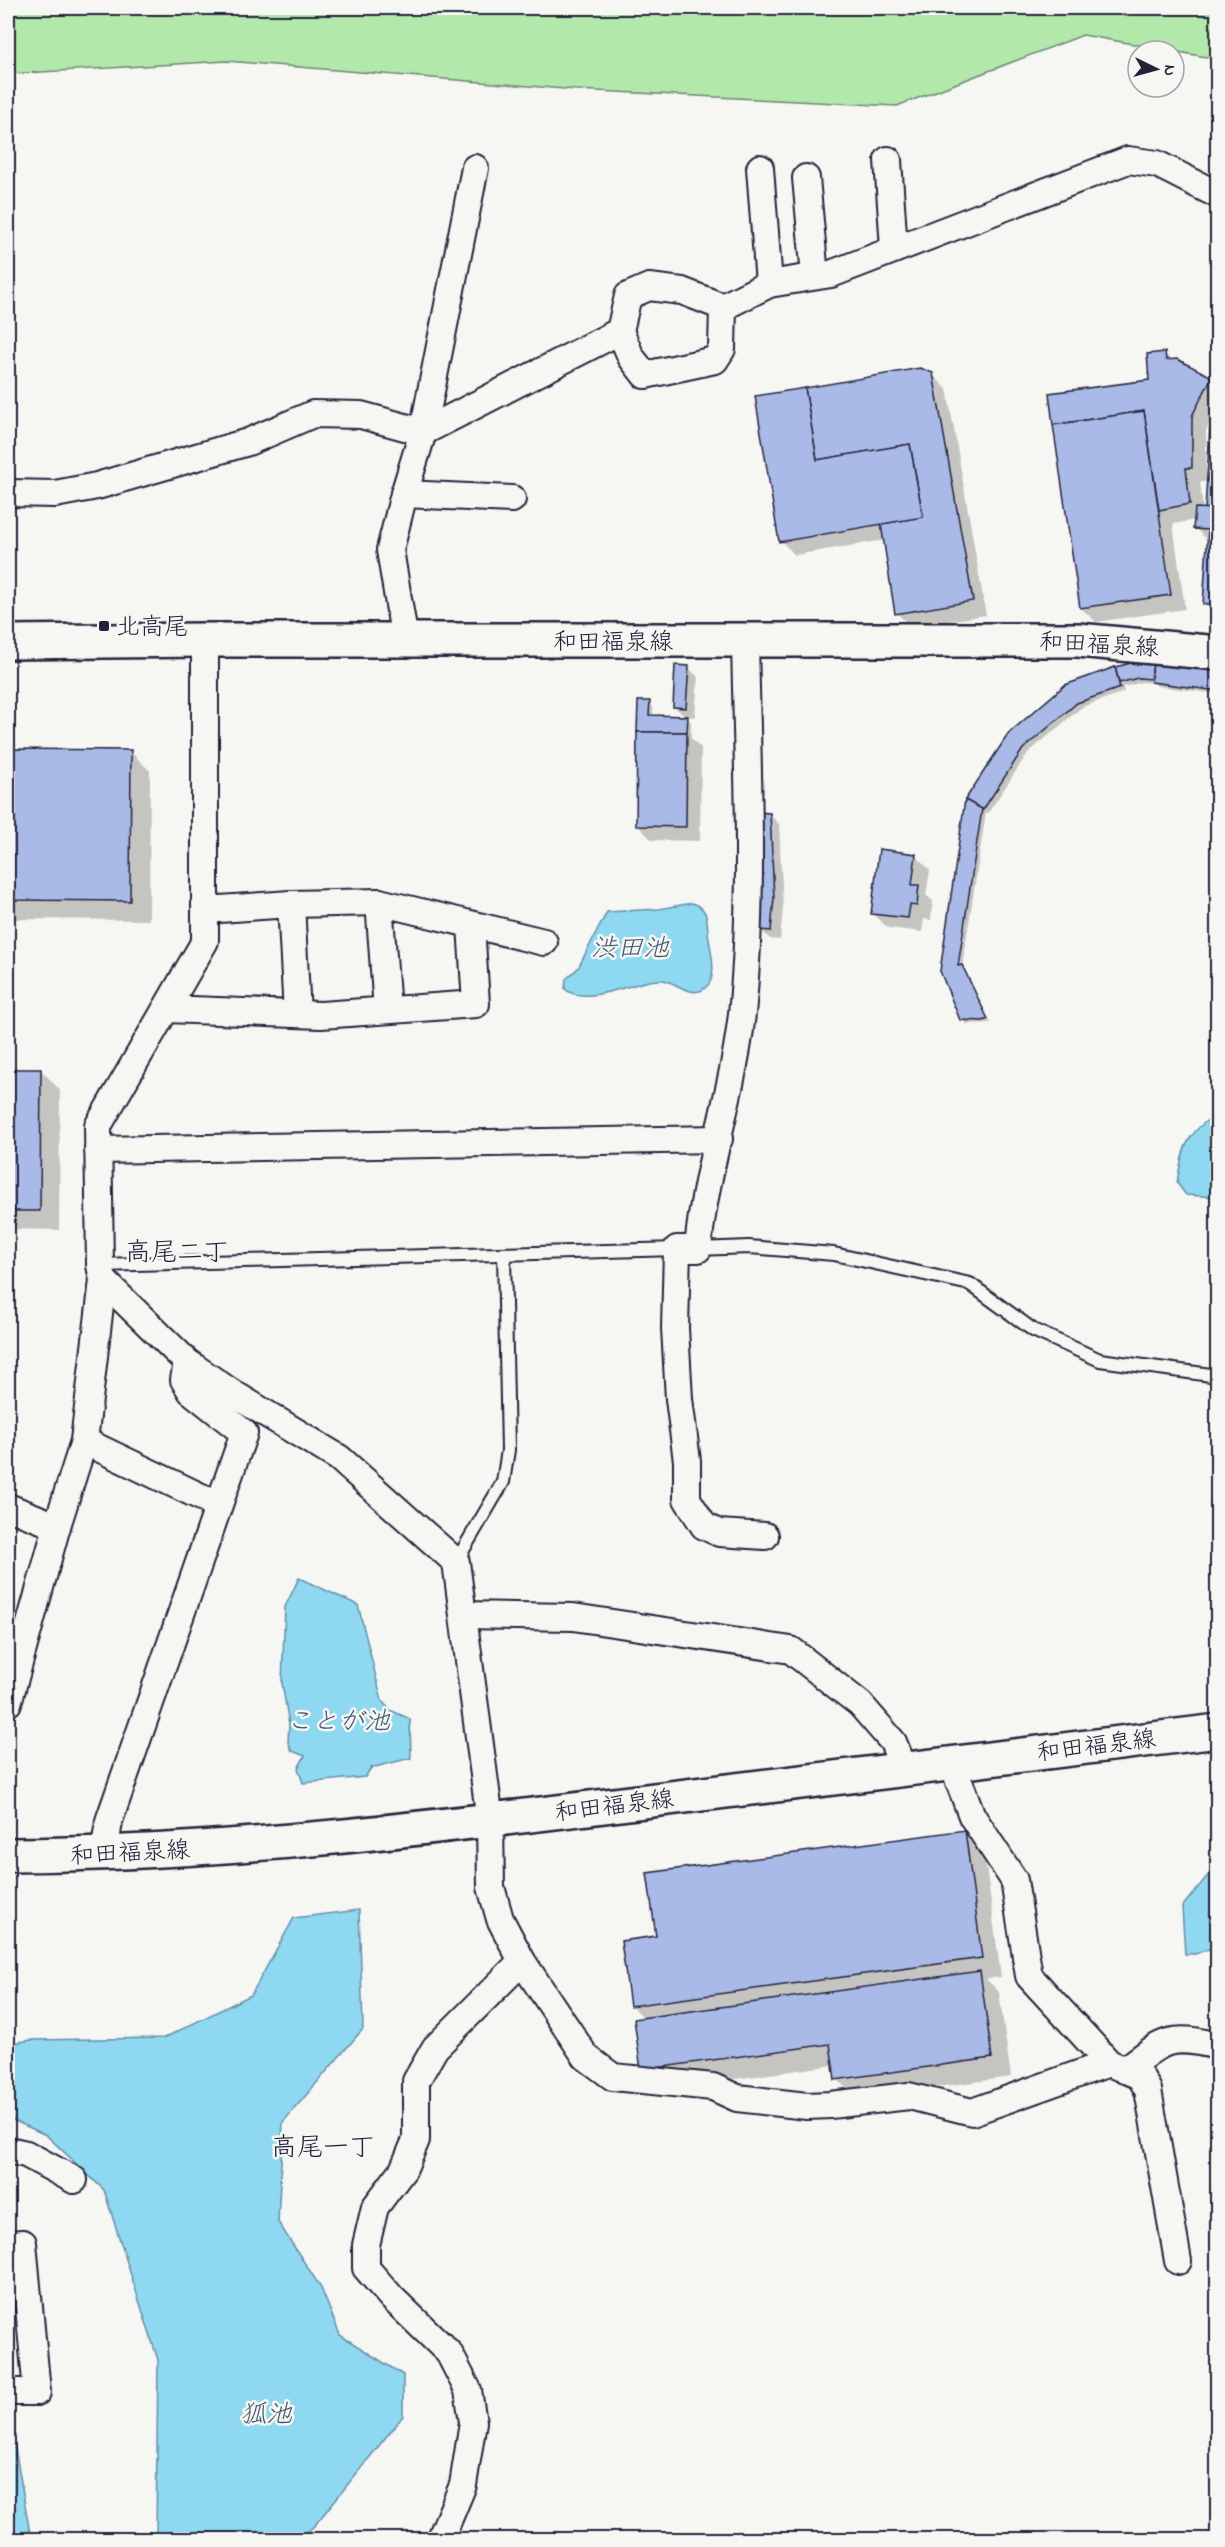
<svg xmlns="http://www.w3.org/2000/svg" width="1225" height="2547" font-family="'Indie Flower','Klee One',sans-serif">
  <rect width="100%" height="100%" fill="#f6f6f2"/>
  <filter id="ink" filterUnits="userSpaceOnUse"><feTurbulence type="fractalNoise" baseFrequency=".0167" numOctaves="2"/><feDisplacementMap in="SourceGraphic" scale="12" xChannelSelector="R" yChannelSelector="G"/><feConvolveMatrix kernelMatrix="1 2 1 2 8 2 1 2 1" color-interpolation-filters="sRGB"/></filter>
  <g filter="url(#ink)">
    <path fill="#b2e8aa" stroke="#6a8572" stroke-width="1.5" d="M8 8H1217L1218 59 1083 35 897 106 577 90 227 61 8 74Z"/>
    <g fill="#8fd8f1" stroke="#638fa8" stroke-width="1.5">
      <path d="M692 903C707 907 707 918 708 931 709 947 720 977 705 988 692 999 676 982 663 980 658 979 650 981 645 982 626 986 581 1005 565 989L566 979 578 968 607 912 659 909Z"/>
      <path d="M1213 1116H1217V1197L1186 1195 1177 1183C1182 1151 1185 1135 1213 1116Z"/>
      <path d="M299 1578 358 1605 382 1701 390 1710 410 1719 411 1758 371 1768 365 1777 303 1783 298 1768 305 1756 292 1751 288 1742 289 1724 282 1683 285 1607Z"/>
      <path d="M1217 1869V1946L1195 1954H1185L1182 1907 1209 1874Z"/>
      <path d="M359 1910 363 2029 283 2122 278 2222 321 2288 340 2335 403 2375V2416L315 2525 300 2539H156L158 2360 104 2190 46 2135 8 2118V2044L31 2040 164 2038 251 1995 294 1918Z"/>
      <path d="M8 2448H15L31 2539H8Z"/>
    </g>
    <g fill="#0003" fill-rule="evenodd">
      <path d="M1165 354 1172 361 1211 378 1218 384V409L1206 431V473H1209L1218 430V616L1205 603 1209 542 1195 528V520L1173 524 1185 609 1096 622 1081 608 1151 381ZM1200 482H1208L1207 510H1203Z"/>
      <path d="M932 374 947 389 986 615 911 627 897 613 885 540 795 555 781 541Z"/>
      <path d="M1139 663 1218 673V694L1157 686 1154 683 1143 682 1123 687 1124 692 1082 707 1028 753 988 813 986 812 962 968 991 1023 966 1024 962 1020 941 971 965 805 1066 687 1116 668Z"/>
      <path d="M688 667 698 677 695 717 686 716 691 722V738L701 748 700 841 652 840 638 826 649 703 653 707V717H685L674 706Z"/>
      <path d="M8 750 130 751 150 771 149 920 8 919Z"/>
      <path d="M769 814 779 824 783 908 780 940 770 939 761 930Z"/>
      <path d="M915 855 930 870 926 895 933 901 931 920 924 919 922 932 888 928 873 914Z"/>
      <path d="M8 1070H41L60 1090 59 1230 8 1229Z"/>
      <path d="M964 1831 984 1851 1001 1977 986 1979 999 1992 1011 2077 856 2098 837 2079 835 2065 662 2089 643 2070 645 2019 632 2006 657 1937Z"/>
    </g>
    <g fill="#a9b9e8" stroke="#22223b" stroke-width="1.5">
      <path d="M1165 352 1166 360 1177 359 1212 377 1192 416V468H1186L1190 504 1159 510 1144 411 1053 425 1049 393 1149 380 1147 354Z"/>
      <path d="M920 368 933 373 973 601 895 614 881 524 923 517 910 444 817 460 805 388Z"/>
      <path d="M805 388 817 460 910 444 923 517 779 542 755 396Z"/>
      <path d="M1144 411 1171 595 1080 608 1053 425Z"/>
      <path d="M1210 428H1218V509H1205Z"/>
      <path d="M1195 508 1218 509V605L1203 604 1208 530 1193 529Z"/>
      <path d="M1139 661 1153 663 1151 679 1138 678 1119 683 1115 667Z"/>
      <path d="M1153 663 1218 671V691L1151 682Z"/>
      <path d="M675 665 689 666 686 708 673 707Z"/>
      <path d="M1115 667 1120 688 1077 703 1023 749 983 810 965 800 1009 733 1065 685Z"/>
      <path d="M638 701H650L649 715 688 716 687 732H637Z"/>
      <path d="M637 732H687L686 827 636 826Z"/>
      <path d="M8 749 131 750 130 901 8 900Z"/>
      <path d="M965 800 982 809 958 966 962 965 988 1019 983 1021 960 1020 940 971Z"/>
      <path d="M758 812 770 813 774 898 771 931 759 930 762 898Z"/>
      <path d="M879 849 916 854 912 885H919L917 906 910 905 908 918 871 914Z"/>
      <path d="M8 1069H41L40 1211H8Z"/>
      <path d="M965 1830 982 1958 630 2006 621 1941 656 1936 647 1873Z"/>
      <path d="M980 1971 992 2058 835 2080 830 2044 641 2070 634 2019Z"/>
    </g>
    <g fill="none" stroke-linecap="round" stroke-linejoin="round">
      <g stroke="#22223b" stroke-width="16">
        <g id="service">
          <path d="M698 1249 749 1247 834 1254 970 1284 1033 1330 1100 1360 1218 1376"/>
          <path d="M100 1265 677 1249"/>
          <path d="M456 1562 503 1482 508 1450 504 1254"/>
        </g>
      </g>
      <g stroke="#22223b" stroke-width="30">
        <g id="minor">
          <path d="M888 160 894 249"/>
          <path d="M760 168 769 284"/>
          <path d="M806 178 815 276"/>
          <path d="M620 331 631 357 645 375 715 360 722 349 723 307"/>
          <path d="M8 493 55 494 97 486 248 442 313 414 361 415 423 432 620 331 628 296 649 287 682 291 723 307 769 284 831 274 1128 160 1157 164 1218 195"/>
          <path d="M404 494 512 499"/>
          <path d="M745 640C747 761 754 883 743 1003 736 1086 705 1166 698 1249H677L675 1328 679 1399 687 1461V1499L704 1526 719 1533 765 1536"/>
          <path d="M405 641 390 550 404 494 423 432 475 168"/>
          <path d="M379 902 387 1010"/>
          <path d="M291 904 297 1014"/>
          <path d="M205 910 291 904 379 902 544 942"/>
          <path d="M166 1009 321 1015 476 1004 471 925"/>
          <path d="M98 1150 719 1139"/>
          <path d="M103 1280 187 1362 229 1391 339 1458 456 1562 490 1821 491 1887 500 1919 522 1961 586 2057 613 2077 713 2087 737 2098 807 2106 830 2105 909 2096 972 2112 1109 2063"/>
          <path d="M84 1441 218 1505"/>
          <path d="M8 1507 57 1526"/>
          <path d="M465 1615 573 1617 791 1650 860 1704 893 1742 904 1769"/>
          <path d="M8 1703 57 1526 84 1441 103 1280 100 1265 98 1126 205 941V640"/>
          <path d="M952 1763 972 1816 1014 1880 1029 1976 1109 2063 1140 2076 1148 2090 1178 2261"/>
          <path d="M104 1855 109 1821 244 1433 191 1391 184 1380 187 1362"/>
          <path d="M1125 2070C1164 2040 1169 2034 1218 2046"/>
          <path d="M8 2150 26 2154 74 2180"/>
          <path d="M8 2244 23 2243 37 2392H8"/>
          <path d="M440 2540 463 2485 473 2422 468 2390 449 2353 392 2298 366 2268V2245L375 2207 403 2170 416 2140V2081L435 2048 522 1961"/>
        </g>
      </g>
      <g stroke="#22223b" stroke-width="38">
        <g id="secondary">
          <path d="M8 642 205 640H1078L1218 653"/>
          <path d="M8 1855C224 1854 439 1827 653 1800 841 1777 1029 1753 1218 1731"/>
        </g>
      </g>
      <use href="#service" stroke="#f6f6f2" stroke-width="12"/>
      <use href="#minor" stroke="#f6f6f2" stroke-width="26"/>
      <use href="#secondary" stroke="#f6f6f2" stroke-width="33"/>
    </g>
  </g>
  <rect fill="#22223b" stroke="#f6f6f2" stroke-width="2" x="98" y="620" width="12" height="12" rx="3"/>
  <g text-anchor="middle" stroke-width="5" stroke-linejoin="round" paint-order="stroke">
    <g font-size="24" fill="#22223b" stroke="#f6f6f2" text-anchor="start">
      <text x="116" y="634">北高尾</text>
    </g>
    <g font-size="24" fill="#22223b" stroke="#f6f6f2">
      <text x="613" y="649">和田福泉線</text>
      <text transform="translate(1099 644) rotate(3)" y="8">和田福泉線</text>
      <text transform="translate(1096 1745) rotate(-7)" y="8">和田福泉線</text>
      <text transform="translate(614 1805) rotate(-7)" y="8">和田福泉線</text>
      <text transform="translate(130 1852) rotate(-3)" y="8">和田福泉線</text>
    </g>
    <g font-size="26" font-style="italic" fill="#435972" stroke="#f6f6f2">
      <text x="630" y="956">渋田池</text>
      <text x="338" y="1729">ことが池</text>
      <text x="266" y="2422">狐池</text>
    </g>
    <g font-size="26" fill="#22223b" stroke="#f6f6f2">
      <text x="177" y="1260">高尾二丁</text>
      <text x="323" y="2155">高尾一丁</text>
    </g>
  </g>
  <rect width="1225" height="2547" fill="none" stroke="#f6f6f2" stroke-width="30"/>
  <rect x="15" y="15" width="1195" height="2517" fill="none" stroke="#22223b" stroke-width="2" filter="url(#ink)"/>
  <g transform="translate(1156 69) rotate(95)"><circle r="28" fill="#f6f6f2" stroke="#a1a1a9" stroke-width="1.5"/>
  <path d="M0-4.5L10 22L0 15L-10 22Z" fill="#22223b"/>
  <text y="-9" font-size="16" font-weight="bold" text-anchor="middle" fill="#22223b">N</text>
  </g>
</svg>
